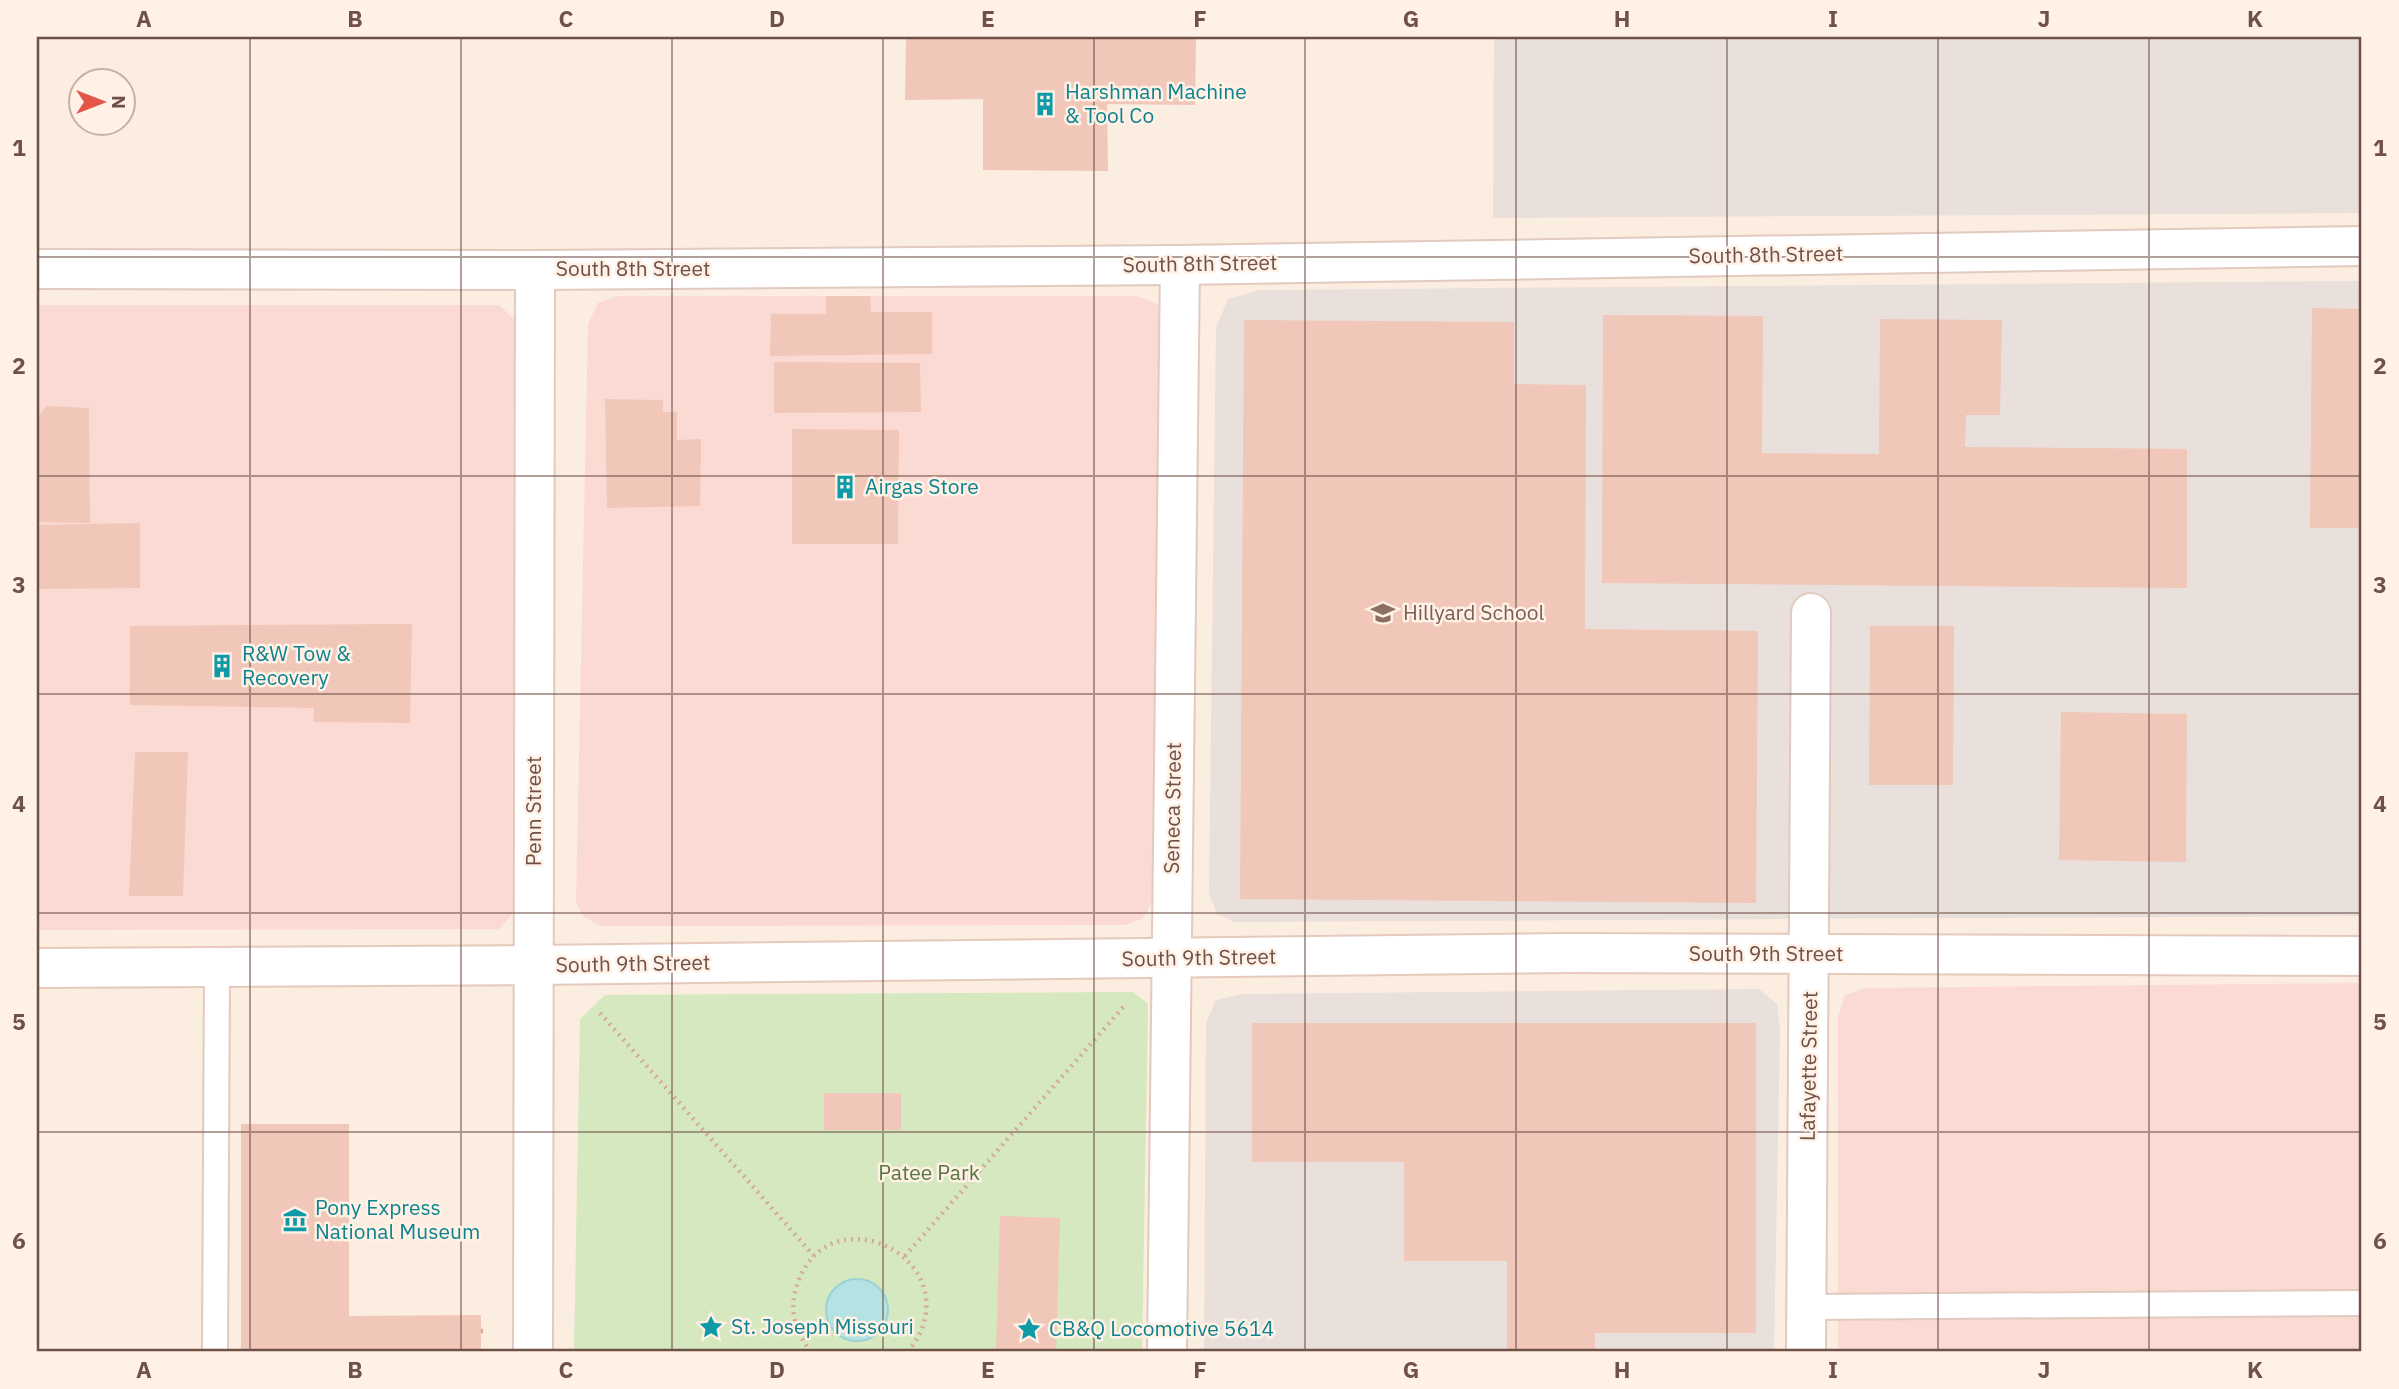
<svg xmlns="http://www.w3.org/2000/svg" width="2399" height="1389" font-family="'IBM Plex Sans',sans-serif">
  <rect width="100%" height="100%" fill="#fbeddf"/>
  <g fill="#fbdad3">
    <path d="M617 296H1137L1159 305 1164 331 1152 903 1142 919 1125 925 601 926 584 917 576 903 588 324 598 303Z"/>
    <path d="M37 305H499L513 318 520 342 513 913 499 929 37 930Z"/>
    <path d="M2362 983V1352H1838V1017L1845 995 1866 988Z"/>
  </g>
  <g fill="#e9e0db">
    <path d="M1494 37H2362V213L1493 218Z"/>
    <path d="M2362 281V916L1235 922 1217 914 1209 893 1216 328 1228 299 1260 290Z"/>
    <path d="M1759 989 1777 1004 1780 1029 1774 1352H1204L1206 1023 1216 1000 1243 994Z"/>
  </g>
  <path fill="#d5e8bf" d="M1133 992 1148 1004 1142 1352H574L580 1019 605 995Z"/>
  <circle fill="#b5e3e3" stroke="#9bd3d5" stroke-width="2" cx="857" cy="1310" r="31"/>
  <g fill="#f0c7b8">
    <path d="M906 37H1196L1195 105 1107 104 1108 171 983 170V99L905 100Z"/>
    <path d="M826 296H870L871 312H932V354L770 356 771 314H826Z"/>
    <path d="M2312 308 2362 309V528H2310Z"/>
    <path d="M1603 315 1763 316 1762 453 1879 454 1880 319 2002 320 2000 415H1966L1965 447 2187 449V588L1602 583Z"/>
    <path d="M1244 320 1514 322V384L1586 385 1585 629 1758 631 1756 903 1240 899Z"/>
    <path d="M774 362 920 363 921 412 774 413Z"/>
    <path d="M605 399 663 400V412H677V440L701 439 700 506 607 508Z"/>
    <path d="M47 406 89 408 90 523 37 522V417Z"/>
    <path d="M792 429 899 430 898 544H792Z"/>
    <path d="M140 523V588L37 589V525Z"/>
    <path d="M412 624 410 723 313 722 314 708 130 705V626Z"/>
    <path d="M1870 626H1954L1953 785H1869Z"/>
    <path d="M2061 712 2187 714 2186 862 2059 860Z"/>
    <path d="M135 752H188L183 896H129Z"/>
    <path d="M1252 1023H1756V1333H1595V1352H1507V1261H1404V1162H1252Z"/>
    <rect x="824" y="1093" width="77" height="37"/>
    <path d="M241 1124H349V1316L481 1315V1352H241Z"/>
    <path d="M1000 1216 1060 1218 1056 1352H996Z"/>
  </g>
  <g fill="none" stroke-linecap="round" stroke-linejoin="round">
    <g stroke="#e1cabf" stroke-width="28">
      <g id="service">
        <path d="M1807 1307 2362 1303"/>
        <path d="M215 1352 217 968"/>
      </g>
    </g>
    <g stroke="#e1cabf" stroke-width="42">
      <g id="minor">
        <path d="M533 1352 535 270"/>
        <path d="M1167 1352 1180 265"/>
        <path d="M1806 1352 1811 613"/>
      </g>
    </g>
    <g stroke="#e1cabf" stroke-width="42">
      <path id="tertiary" d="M37 269 535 270 1180 265 2362 246"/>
    </g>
    <g stroke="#e5cabc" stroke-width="42">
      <path id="secondary" d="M37 968 534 965 1567 953 2362 956"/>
    </g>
    <g stroke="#d4aa9b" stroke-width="4.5" stroke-dasharray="2 5" stroke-linecap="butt">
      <path d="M600 1013 814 1256"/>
      <path d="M905 1256 1125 1005"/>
      <path d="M481 1331H488"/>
      <path d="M811 1352C795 1331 788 1308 798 1282 833 1188 977 1265 908 1352"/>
    </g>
    <use href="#service" stroke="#fff" stroke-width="24"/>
    <use href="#minor" stroke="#fff" stroke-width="38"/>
    <use href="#tertiary" stroke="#fff" stroke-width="38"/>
    <use href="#secondary" stroke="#fff" stroke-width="38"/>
  </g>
  <path fill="none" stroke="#705148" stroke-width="2" stroke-opacity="0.55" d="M250 37V1352M461 37V1352M672 37V1352M883 37V1352M1094 37V1352M1305 37V1352M1516 37V1352M1727 37V1352M1938 37V1352M2149 37V1352M37 257H2362M37 476H2362M37 694H2362M37 913H2362M37 1132H2362"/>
  <defs>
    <g id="building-bare" transform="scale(1.89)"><path d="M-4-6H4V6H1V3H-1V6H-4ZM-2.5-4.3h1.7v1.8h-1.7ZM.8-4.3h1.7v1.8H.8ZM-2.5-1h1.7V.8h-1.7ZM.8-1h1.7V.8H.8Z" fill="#0f9aa8" stroke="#fff1e5" stroke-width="2.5" paint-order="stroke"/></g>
    <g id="school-bare" transform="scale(1.89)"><path d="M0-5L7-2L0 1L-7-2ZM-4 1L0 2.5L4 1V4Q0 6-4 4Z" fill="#8d6e63" stroke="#fff1e5" stroke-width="2.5" paint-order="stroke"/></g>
    <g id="museum-bare" transform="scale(1.89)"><path d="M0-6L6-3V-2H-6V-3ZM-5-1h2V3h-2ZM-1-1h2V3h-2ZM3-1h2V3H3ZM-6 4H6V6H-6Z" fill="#0f9aa8" stroke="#fff1e5" stroke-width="2.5" paint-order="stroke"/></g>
    <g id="sight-bare" transform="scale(1.89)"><path d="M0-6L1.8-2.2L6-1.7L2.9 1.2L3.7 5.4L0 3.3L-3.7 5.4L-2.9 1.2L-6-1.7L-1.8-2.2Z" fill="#0f9aa8" stroke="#fff1e5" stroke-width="2.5" paint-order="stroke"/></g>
  </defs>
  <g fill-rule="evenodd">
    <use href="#building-bare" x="1045" y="104"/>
    <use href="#building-bare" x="845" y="487"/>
    <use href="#school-bare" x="1383" y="613"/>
    <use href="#building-bare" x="222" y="666"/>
    <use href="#museum-bare" x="295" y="1220"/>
    <use href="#sight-bare" x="711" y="1327"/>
    <use href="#sight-bare" x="1029" y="1329"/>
  </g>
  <g text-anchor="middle" stroke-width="5" stroke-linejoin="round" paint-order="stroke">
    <g font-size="21" fill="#0d838f" stroke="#fff1e5" text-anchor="start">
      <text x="1065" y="99">Harshman Machine<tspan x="1065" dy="24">&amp; Tool Co</tspan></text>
      <text x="865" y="494">Airgas Store</text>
      <text x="242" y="661">R&amp;W Tow &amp;<tspan x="242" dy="24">Recovery</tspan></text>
      <text x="315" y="1215">Pony Express<tspan x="315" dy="24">National Museum</tspan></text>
      <text x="731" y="1334">St. Joseph Missouri</text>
      <text x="1049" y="1336">CB&amp;Q Locomotive 5614</text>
    </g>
    <g font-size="21" fill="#705148" stroke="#fff1e5">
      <text transform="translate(1766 255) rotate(-1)" y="7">South 8th Street</text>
      <text transform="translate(1200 264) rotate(-1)" y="7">South 8th Street</text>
      <text x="633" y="276">South 8th Street</text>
      <text transform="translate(1173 808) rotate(-89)" y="7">Seneca Street</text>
      <text transform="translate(534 811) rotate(-90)" y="7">Penn Street</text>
      <text x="1766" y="961">South 9th Street</text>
      <text transform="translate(1199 958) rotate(-1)" y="7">South 9th Street</text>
      <text transform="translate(633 964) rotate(-1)" y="7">South 9th Street</text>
      <text transform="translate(1809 1066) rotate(-89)" y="7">Lafayette Street</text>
    </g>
    <g font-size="21" fill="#785e54" stroke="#fff1e5" text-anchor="start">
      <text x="1403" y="620">Hillyard School</text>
    </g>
    <g font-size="21" fill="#577641" stroke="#fff1e5">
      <text x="929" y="1180">Patee Park</text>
    </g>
  </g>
  <rect width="2399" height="1389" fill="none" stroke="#fff1e5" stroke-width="77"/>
  <g transform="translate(102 102) rotate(90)"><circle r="33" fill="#fff1e5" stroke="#c6b1a6" stroke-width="2"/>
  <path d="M0-5L12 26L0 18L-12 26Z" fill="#e35546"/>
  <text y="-10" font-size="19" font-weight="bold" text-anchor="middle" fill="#705148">N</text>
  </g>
  <rect x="38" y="38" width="2322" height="1312" fill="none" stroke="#705148" stroke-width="2.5"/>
  <g font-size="23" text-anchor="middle" font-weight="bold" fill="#705148">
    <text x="144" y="27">A</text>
    <text x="355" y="27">B</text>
    <text x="566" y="27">C</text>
    <text x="777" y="27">D</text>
    <text x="988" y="27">E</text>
    <text x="1200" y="27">F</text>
    <text x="1411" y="27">G</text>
    <text x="1622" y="27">H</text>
    <text x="1833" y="27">I</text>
    <text x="2044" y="27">J</text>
    <text x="2255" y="27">K</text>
    <text x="19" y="156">1</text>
    <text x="2380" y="156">1</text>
    <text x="19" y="374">2</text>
    <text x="2380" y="374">2</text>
    <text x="19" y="593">3</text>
    <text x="2380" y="593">3</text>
    <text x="19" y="812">4</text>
    <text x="2380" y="812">4</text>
    <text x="19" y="1030">5</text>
    <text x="2380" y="1030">5</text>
    <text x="19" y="1249">6</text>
    <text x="2380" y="1249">6</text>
    <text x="144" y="1378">A</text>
    <text x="355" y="1378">B</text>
    <text x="566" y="1378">C</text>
    <text x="777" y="1378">D</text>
    <text x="988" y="1378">E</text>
    <text x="1200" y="1378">F</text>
    <text x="1411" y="1378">G</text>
    <text x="1622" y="1378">H</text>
    <text x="1833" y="1378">I</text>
    <text x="2044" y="1378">J</text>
    <text x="2255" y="1378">K</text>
  </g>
</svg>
